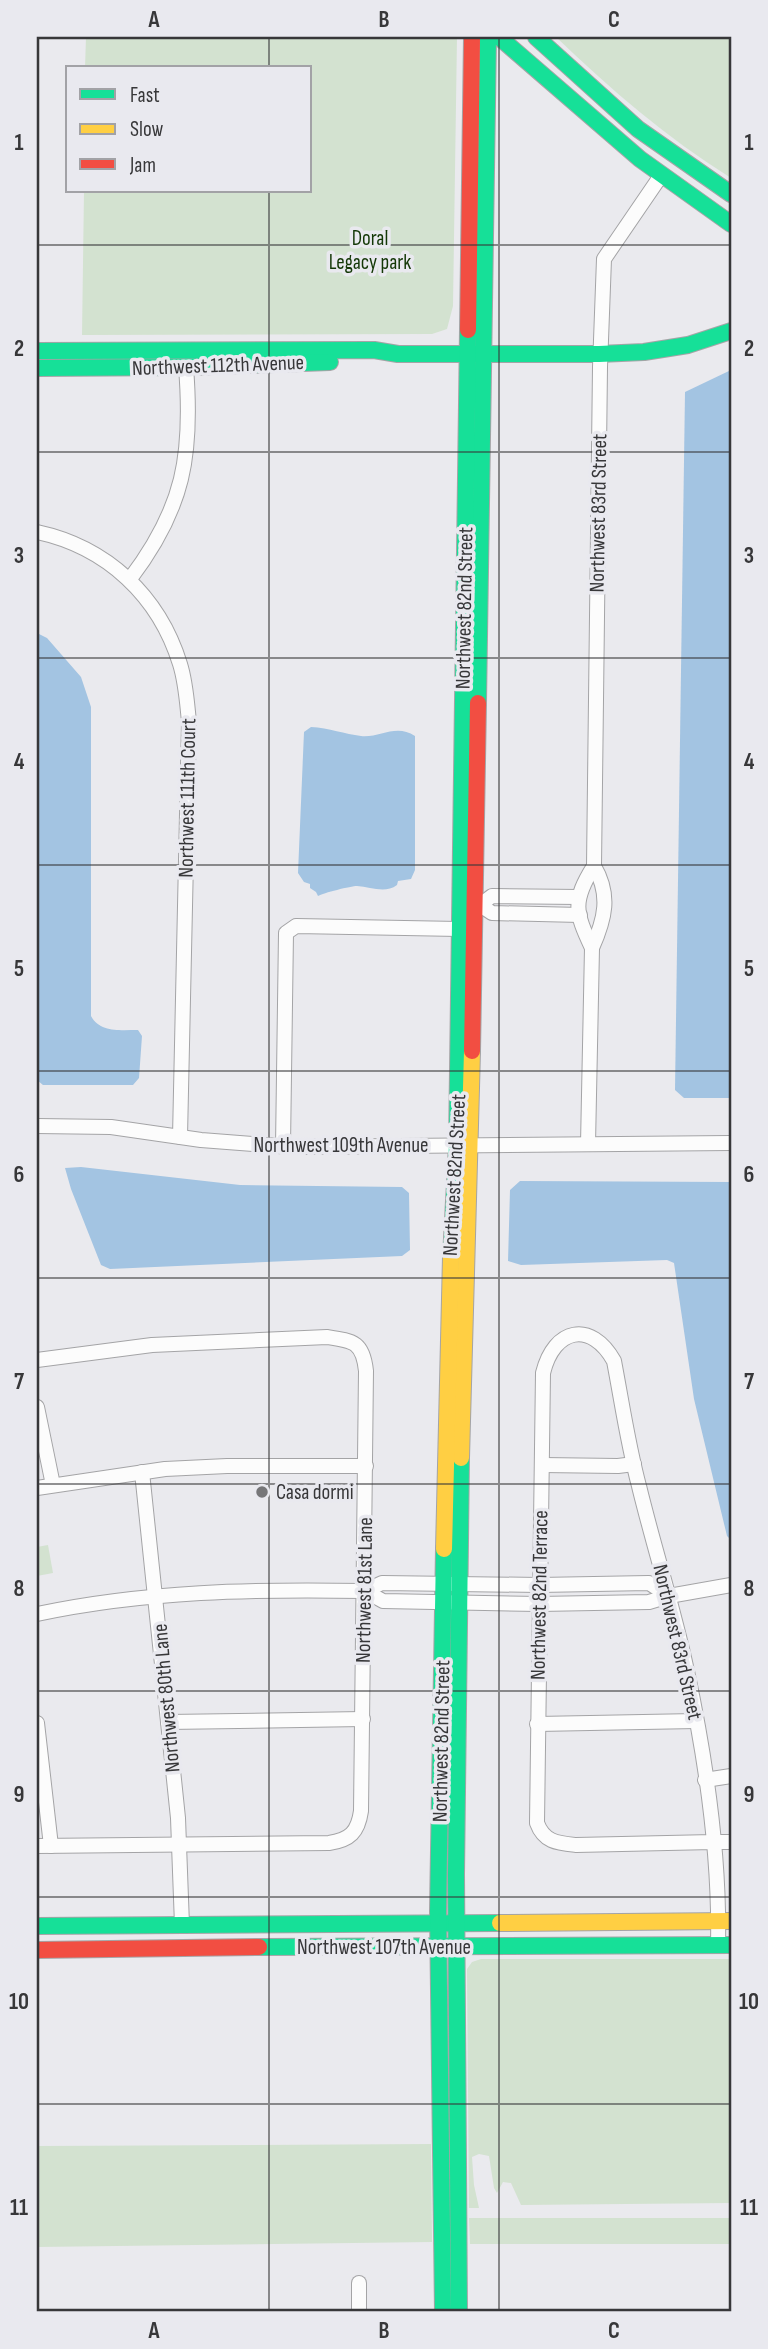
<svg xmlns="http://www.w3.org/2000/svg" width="768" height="2349" font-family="'Sofia Sans Condensed',sans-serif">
  <rect width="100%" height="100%" fill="#eaeaee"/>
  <g fill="#d3e2d0">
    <path d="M86 37H457L453 306 447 329 432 334 82 335 84 191H310V68H85Z"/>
    <path d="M556 37H731V178C667 138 610 89 556 37Z"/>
    <path d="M48 1545 53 1573 37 1576V1547Z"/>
    <path d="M481 1959H731V2203L521 2205 511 2183 503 2182 497 2193 494 2188 489 2156 479 2154 472 2157 474 2185 479 2208H469L467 1969 472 1962Z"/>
    <path d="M431 2144 432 2242 37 2247V2146Z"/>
    <path d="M469 2218H731V2244H470Z"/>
  </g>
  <g fill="#a3c4e2">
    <path d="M731 370V1098H684L675 1090 685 392Z"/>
    <path d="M37 633 47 638 81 677 91 707V1016C100 1033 121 1030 138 1030L142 1036 139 1078 133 1085H43L37 1080Z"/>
    <path d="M311 727C329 728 345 734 361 736 380 738 396 723 415 736V870L411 879 398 881 397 885C385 894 371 887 357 886 351 886 323 893 318 896L316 892 310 888V884L304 882 298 873 304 732Z"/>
    <path d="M81 1167 240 1185 402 1187 409 1193 410 1250 402 1256 110 1269 101 1265 71 1189 65 1168Z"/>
    <path d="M520 1181 731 1182V1540L727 1536 694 1399 674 1263 667 1260 521 1265 508 1261 510 1190Z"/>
  </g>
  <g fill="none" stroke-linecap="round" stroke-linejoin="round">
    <g stroke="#a4a4a6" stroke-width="16">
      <g id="street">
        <path d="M37 532C107 547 159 596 180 664 186 683 187 703 189 722L180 1137"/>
        <path d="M130 579C184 508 193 455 186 367"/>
        <path d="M468 905H480L492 913 580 915"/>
        <path d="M480 905 492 896 579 897"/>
        <path d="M592 948C575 912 572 901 594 866"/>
        <path d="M37 1126 111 1127 201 1140 291 1147 731 1143"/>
        <path d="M588 1144 592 948C605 919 611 895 594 866L600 367 604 259 660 177"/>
        <path d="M283 1146 286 933 296 926 459 929"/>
        <path d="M37 1360 152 1345 327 1337C354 1341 363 1342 366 1371L361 1811C358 1832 350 1840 329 1843L37 1846"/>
        <path d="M37 1407 53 1485"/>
        <path d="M542 1465 618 1466 634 1464"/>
        <path d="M142 1472 178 1818 182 1925"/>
        <path d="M37 1488 165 1469 227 1466H366"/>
        <path d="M365 1591 382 1583 539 1585 649 1583 669 1596"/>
        <path d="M37 1614C146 1591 254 1589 365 1591L383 1601 539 1604 649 1602 669 1596 731 1585"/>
        <path d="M168 1722 363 1719"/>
        <path d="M37 1723 51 1846"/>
        <path d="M537 1724 696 1721"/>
        <path d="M705 1780 731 1776"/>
        <path d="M718 1945C720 1854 706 1760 687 1671 674 1609 654 1548 639 1486 628 1445 622 1403 614 1361 591 1320 554 1328 543 1373L537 1823C544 1842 557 1843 576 1845L713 1842H731"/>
        <path d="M359 2283V2312"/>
      </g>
    </g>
    <g stroke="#a4a4a6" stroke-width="18">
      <g id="fast">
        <path d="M499 37 640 159 731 224"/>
        <path d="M536 37 638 129 731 194"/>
        <path d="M37 351 374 350 398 354H599L644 352 688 345 731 331"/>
        <path d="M37 368 186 367 330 362"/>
        <path d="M478 703 488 37"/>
        <path d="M451 1257 457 1145 468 330"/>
        <path d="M37 1926 500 1923"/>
        <path d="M259 1947 731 1945"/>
        <path d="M443 2312 438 1911 444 1549"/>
        <path d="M459 2312 456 1874 461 1458"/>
      </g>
    </g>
    <g stroke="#a4a4a6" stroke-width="18">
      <g id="slow">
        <path d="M461 1458 472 1051"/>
        <path d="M444 1549 451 1257"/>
        <path d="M500 1923 731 1921"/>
      </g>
    </g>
    <g stroke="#a4a4a6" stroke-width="18">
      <g id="jam">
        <path d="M468 330 472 37"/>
        <path d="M472 1051 478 703"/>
        <path d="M37 1950 259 1947"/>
      </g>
    </g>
    <use href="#street" stroke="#fcfcfc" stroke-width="14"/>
    <use href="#fast" stroke="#16e098" stroke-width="16"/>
    <use href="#slow" stroke="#ffcf43" stroke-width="16"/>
    <use href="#jam" stroke="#f24e42" stroke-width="16"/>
  </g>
  <path fill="none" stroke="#373739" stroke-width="2" stroke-opacity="0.55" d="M269 37V68M499 37V2312M269 191V2312M37 245H731M37 452H731M37 658H731M37 865H731M37 1071H731M37 1278H731M37 1484H731M37 1691H731M37 1897H731M37 2104H731"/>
  <circle fill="#767678" stroke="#e9e9ef" stroke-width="2.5" cx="262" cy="1492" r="7"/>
  <g text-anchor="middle" stroke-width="7" stroke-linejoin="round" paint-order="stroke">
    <g font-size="21" fill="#143807" stroke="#e9e9ef">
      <text x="370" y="245">Doral<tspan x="370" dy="24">Legacy park</tspan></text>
    </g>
    <g font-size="21" fill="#373739" stroke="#e9e9ef">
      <text transform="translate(218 365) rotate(-2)" y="7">Northwest 112th Avenue</text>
      <text transform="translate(598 513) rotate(-89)" y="7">Northwest 83rd Street</text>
      <text transform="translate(464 608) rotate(-89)" y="7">Northwest 82nd Street</text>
      <text transform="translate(187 798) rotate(-89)" y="7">Northwest 111th Court</text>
      <text x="341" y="1152">Northwest 109th Avenue</text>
      <text transform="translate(454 1175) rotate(-87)" y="7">Northwest 82nd Street</text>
      <text transform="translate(364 1590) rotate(-89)" y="7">Northwest 81st Lane</text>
      <text transform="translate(539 1595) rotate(-89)" y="7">Northwest 82nd Terrace</text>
      <text transform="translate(678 1642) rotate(77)" y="7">Northwest 83rd Street</text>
      <text transform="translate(166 1698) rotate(-95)" y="7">Northwest 80th Lane</text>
      <text transform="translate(441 1741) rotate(-89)" y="7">Northwest 82nd Street</text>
      <text x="384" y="1954">Northwest 107th Avenue</text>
    </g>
    <g font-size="21" fill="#373739" stroke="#e9e9ef" text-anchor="start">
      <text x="276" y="1499">Casa dormi</text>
    </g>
  </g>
  <rect width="768" height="2349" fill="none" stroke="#e9e9ef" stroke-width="77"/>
  <rect x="66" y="66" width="245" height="126" fill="#e9e9ef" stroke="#a2a2a6" stroke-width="2"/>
  <rect x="80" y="89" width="35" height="10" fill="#16e098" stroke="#a2a2a6" stroke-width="2"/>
  <text x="130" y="102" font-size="21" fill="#373739">Fast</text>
  <rect x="80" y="124" width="35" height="10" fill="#ffcf43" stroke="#a2a2a6" stroke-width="2"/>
  <text x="130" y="136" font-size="21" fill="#373739">Slow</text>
  <rect x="80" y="159" width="35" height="10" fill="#f24e42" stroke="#a2a2a6" stroke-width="2"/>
  <text x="130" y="172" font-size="21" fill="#373739">Jam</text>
  <rect x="38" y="38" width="692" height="2272" fill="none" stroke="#373739" stroke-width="2.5"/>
  <g font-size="23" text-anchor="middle" font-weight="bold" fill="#373739">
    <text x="154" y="27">A</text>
    <text x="384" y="27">B</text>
    <text x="614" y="27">C</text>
    <text x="19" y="150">1</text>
    <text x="749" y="150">1</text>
    <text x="19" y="356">2</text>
    <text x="749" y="356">2</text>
    <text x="19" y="563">3</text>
    <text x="749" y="563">3</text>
    <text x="19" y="769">4</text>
    <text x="749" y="769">4</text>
    <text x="19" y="976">5</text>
    <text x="749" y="976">5</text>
    <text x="19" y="1182">6</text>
    <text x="749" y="1182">6</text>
    <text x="19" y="1389">7</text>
    <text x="749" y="1389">7</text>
    <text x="19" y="1596">8</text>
    <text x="749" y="1596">8</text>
    <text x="19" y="1802">9</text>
    <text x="749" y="1802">9</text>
    <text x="19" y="2009">10</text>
    <text x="749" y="2009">10</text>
    <text x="19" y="2215">11</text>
    <text x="749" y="2215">11</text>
    <text x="154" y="2338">A</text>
    <text x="384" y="2338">B</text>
    <text x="614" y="2338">C</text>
  </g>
</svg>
